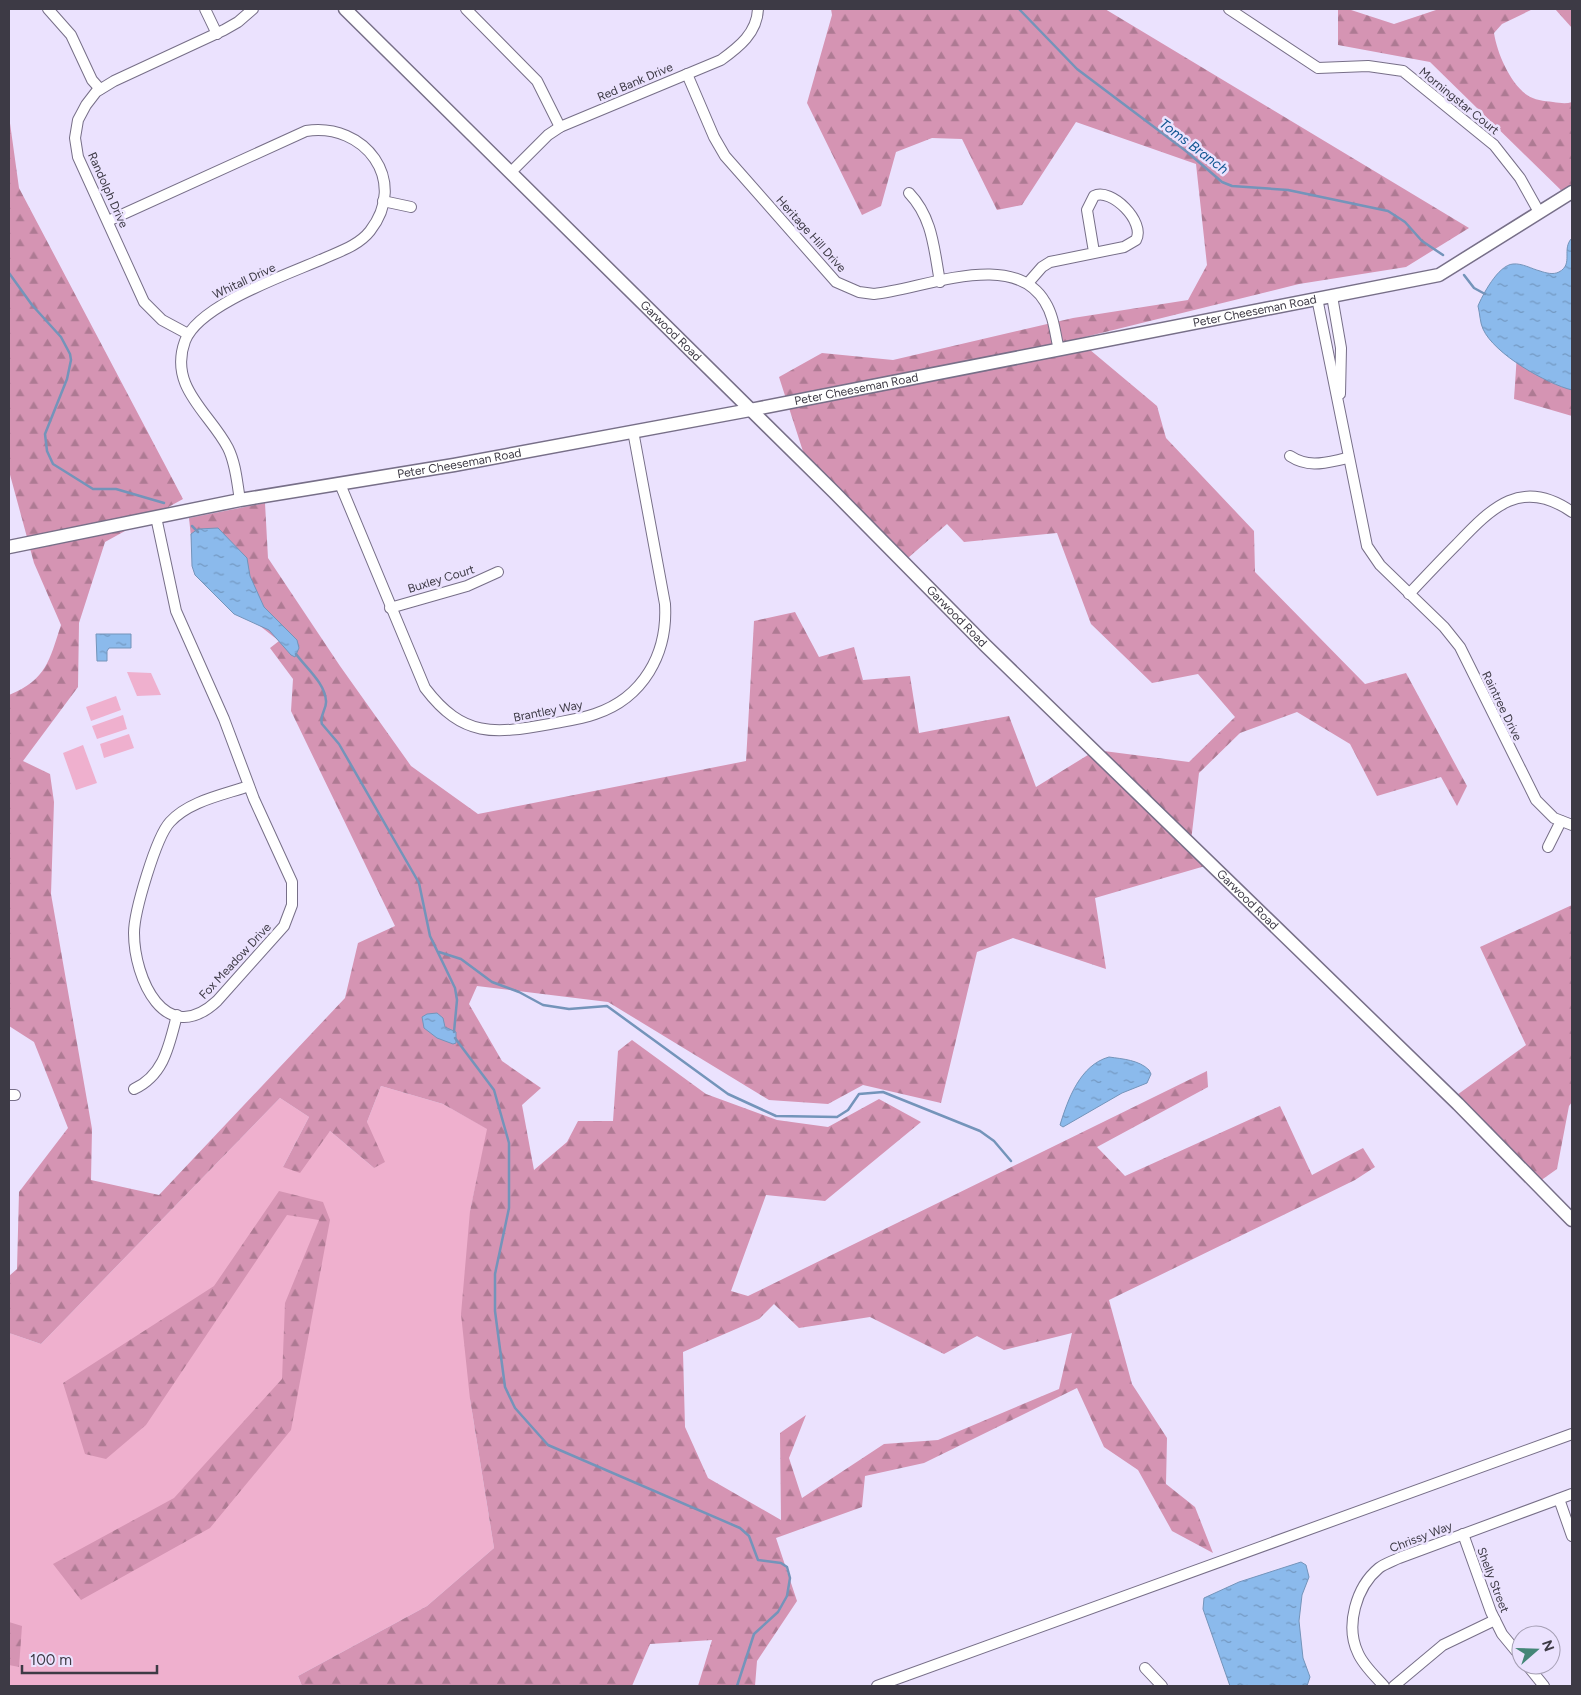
<svg xmlns="http://www.w3.org/2000/svg" width="1581" height="1695" font-family="Figtree,sans-serif">
  <defs>
    <pattern id="forest-firs" width="22" height="20" patternUnits="userSpaceOnUse" patternTransform="scale(1.25)"><rect width="22" height="20" fill="#d594b3"/><path d="M5 1l3.5 6h-7zM16 11l3.5 6h-7z" fill="#ae7a93"/></pattern>
    <pattern id="water-ripples" width="26" height="14" patternUnits="userSpaceOnUse" patternTransform="scale(1.25)"><rect width="26" height="14" fill="#8bbaec"/><path d="M2 4q2-2 4 0t4 0M15 11q2-2 4 0t4 0" fill="none" stroke="#7398c1"/></pattern>
  </defs>
  <rect width="100%" height="100%" fill="#ebe2fe"/>
  <g fill="#efb0ce">
    <path d="M127 672 151 673 161 695 137 696Z"/>
    <path d="M116 696 121 710 91 721 86 707Z"/>
    <path d="M123 715 127 729 97 739 92 726Z"/>
    <path d="M129 734 134 748 104 758 100 744Z"/>
    <path d="M83 745 97 783 76 790 63 753Z"/>
    <path d="M381 1086 443 1104 488 1129 470 1211V1399L494 1548 427 1606 298 1676 302 1686H9V1333L41 1344 280 1098 309 1117 283 1167 330 1131 374 1168 367 1122Z"/>
  </g>
  <g fill="url(#forest-firs)" fill-rule="evenodd">
    <path d="M831 9H1105L1469 228 1406 267 1299 284 1077 339 1157 406 1166 438 1254 531 1255 572 1365 684 1406 673 1467 786 1457 806 1441 777 1377 796 1350 744 1297 712 1240 733 1199 773 1191 841 1212 864 1095 898 1106 969 1013 938 977 952 941 1103 863 1085 828 1104 769 1100 608 1002 477 986 469 1004 502 1061 541 1088 522 1105 534 1170 567 1142 578 1121H613L618 1051 632 1040 706 1094 777 1120 828 1127 879 1099 921 1122 825 1201 766 1195 731 1291 748 1296 1207 1071 1208 1087 1097 1147 1125 1176 1280 1106 1312 1175 1363 1148 1375 1167 1355 1180 1109 1300 1132 1384 1167 1438 1166 1484 1195 1507 1213 1553 1172 1531 1138 1470 1104 1447 1077 1388 924 1463 865 1476 862 1507 776 1538 797 1601 757 1661 755 1686H698L712 1640 650 1644 632 1686H302L298 1676 427 1606 494 1548 470 1399 461 1314 470 1211 487 1129 443 1104 381 1086 367 1122 385 1162 374 1168 330 1131 300 1173 283 1167 309 1117 280 1098 41 1344 9 1333V1276L17 1269 19 1192 68 1128 34 1042 9 1026V695C47 679 49 661 61 625L34 563 9 471V116L19 188 183 499 105 542 79 623 78 687 23 761 50 774 54 802 51 894 92 1129 91 1180 159 1195 345 998 358 943 395 926 291 711 293 679 270 648 279 641 195 575 189 518 265 503 268 558 340 666 411 766 478 814 746 761 754 621 795 612 819 657 854 647 863 680 910 676 919 733 1009 716 1036 787 1096 750 1189 762 1235 717 1198 674 1152 683 1091 624 1057 533 964 542 947 524 901 564 809 470 779 377 822 353 893 360 1073 318 1188 300 1207 265 1196 164 1076 122 1022 205 997 210 962 139 932 138 896 152 881 206 862 215 807 103 832 15ZM774 1304 799 1328 870 1317 944 1354 977 1336 1004 1350 1072 1333 1059 1389 938 1440 884 1444 802 1498 789 1458 806 1415 780 1433 781 1520 708 1478 685 1427 683 1352 759 1319Z"/>
    <path d="M1338 9H1348L1394 24 1439 9H1533L1502 24 1494 33C1497 53 1510 83 1527 95 1534 100 1544 101 1553 102 1560 103 1566 104 1572 102V193L1567 196 1430 62 1338 45Z"/>
    <path d="M1555 9H1572V28Z"/>
    <path d="M1517 354 1572 387V416L1514 399Z"/>
    <path d="M1572 905V1102L1569 1106 1557 1169 1533 1186 1450 1100 1526 1045 1480 947Z"/>
    <path d="M279 1191 323 1202 330 1220 291 1430 210 1528 81 1600 53 1564 174 1498 282 1379 285 1303 319 1220 287 1215 146 1425 106 1459 85 1454 63 1383 214 1286Z"/>
    <path d="M9 1622 22 1626 19 1667 9 1665Z"/>
  </g>
  <g fill="url(#water-ripples)" stroke="#7494ba">
    <path d="M1572 238V390C1547 384 1494 354 1483 329 1480 323 1480 314 1478 306 1482 296 1498 265 1513 264 1522 263 1532 269 1540 271 1546 273 1553 275 1559 272 1574 264 1561 249 1572 238Z"/>
    <path d="M218 528 247 558 250 576 264 607 297 640 299 648 295 657 291 655 269 630 234 614 195 575 192 566 191 534 198 529Z"/>
    <path d="M96 634H131V648H109L107 651V661H97Z"/>
    <path d="M437 1013 443 1018 445 1027 456 1032V1043L453 1044 437 1038 424 1028 422 1017 427 1014Z"/>
    <path d="M1109 1057C1123 1059 1139 1060 1149 1070L1151 1074 1147 1083 1122 1093 1063 1127 1060 1125C1068 1099 1080 1065 1109 1057Z"/>
    <path d="M1301 1562 1306 1565 1309 1577 1302 1595 1299 1621 1303 1658 1310 1677 1307 1686H1230L1203 1609 1204 1598 1239 1582Z"/>
  </g>
  <g fill="none" stroke-linecap="round" stroke-linejoin="round">
    <g stroke="#7494ba" stroke-width="2.5">
      <path d="M1019 9 1077 69 1186 151 1222 182 1232 186 1288 190 1388 211 1405 222 1422 241 1443 255"/>
      <path d="M9 273 32 305 61 337 70 354 71 360 67 379 45 434 47 451 53 464 93 489H116L164 503"/>
      <path d="M1464 275 1474 288 1485 294"/>
      <path d="M192 526 198 532"/>
      <path d="M296 654C306 668 325 683 326 701 327 709 319 715 322 724L339 744 419 883 430 936 455 988 457 1000 454 1032"/>
      <path d="M439 952 461 959 492 982 519 992 543 1005 569 1009 607 1006 728 1094 776 1116 837 1117 848 1110 859 1094 883 1092 980 1131 994 1141 1011 1161"/>
      <path d="M455 1038 494 1090 509 1143V1208L495 1274V1311L505 1387 515 1408 548 1445 740 1528 749 1536 758 1560 781 1563 787 1567 790 1578 787 1596 778 1612 754 1634 737 1686"/>
    </g>
    <g stroke="#776f88" stroke-width="12">
      <g id="minor">
        <path d="M48 9 71 35 92 80 100 89"/>
        <path d="M205 9 217 34"/>
        <path d="M466 9 537 81 560 127"/>
        <path d="M1229 9 1318 68 1368 66 1403 71 1494 145 1520 178 1539 212"/>
        <path d="M687 74 714 137 725 156 836 282 859 292 874 294C924 289 1013 248 1045 302 1054 316 1055 334 1059 350"/>
        <path d="M511 172 548 135 560 127 721 60C739 47 757 33 758 9"/>
        <path d="M909 193C933 218 934 250 940 282"/>
        <path d="M383 201 411 207"/>
        <path d="M108 221 306 131C365 122 409 181 370 231 359 245 341 251 325 258 289 274 199 304 185 341 168 387 210 413 228 448 236 464 237 483 240 500"/>
        <path d="M1028 283 1042 267 1050 262 1124 247 1136 240C1146 222 1111 187 1094 196L1087 210 1094 252"/>
        <path d="M1332 296 1341 348 1340 394"/>
        <path d="M1317 298 1367 546 1380 565 1444 627 1460 647 1536 800 1554 818 1572 825"/>
        <path d="M188 334 162 320 144 302 78 157 75 138 78 120 86 105 96 92 114 81 224 30 238 22 253 9"/>
        <path d="M1290 456C1310 469 1327 462 1348 458"/>
        <path d="M340 484 425 688C463 738 494 734 550 724 565 721 581 719 595 714 643 698 668 654 665 604L633 431"/>
        <path d="M156 517 176 611 224 719 254 799 292 882V905L284 926 217 1001C165 1049 134 978 134 933 134 912 156 837 170 822 189 801 223 795 249 786"/>
        <path d="M1409 594C1425 577 1441 560 1457 544 1492 507 1522 477 1572 512"/>
        <path d="M390 608 467 586 498 572"/>
        <path d="M1548 847 1561 821"/>
        <path d="M134 1089C164 1075 169 1046 177 1015"/>
        <path d="M9 1095H15"/>
        <path d="M1559 1499 1572 1536"/>
        <path d="M1463 1534 1491 1612 1502 1634 1521 1657"/>
        <path d="M1527 1665 1544 1686"/>
        <path d="M1145 1668 1162 1686"/>
        <path d="M877 1686 1572 1434"/>
        <path d="M1384 1686C1375 1676 1363 1665 1358 1653 1345 1626 1356 1587 1379 1568 1384 1564 1393 1561 1399 1558L1572 1494"/>
        <path d="M1394 1686 1443 1645 1495 1620"/>
      </g>
    </g>
    <g stroke="#776f88" stroke-width="15">
      <g id="tertiary">
        <path id="s1" d="M345 9 835 493 985 645 1458 1104 1572 1220"/>
        <path id="s2" d="M9 547 240 500 454 465 750 410 1439 275 1572 192"/>
      </g>
    </g>
    <use href="#minor" stroke="#fff" stroke-width="10"/>
    <use href="#tertiary" stroke="#fff" stroke-width="12"/>
  </g>
  <g text-anchor="middle" stroke-width="5" stroke-linejoin="round" paint-order="stroke">
    <g font-size="12" fill="#3d3a45" stroke="#ebe2fe">
      <text transform="translate(635 82) rotate(-23)" y="4">Red Bank Drive</text>
      <text transform="translate(1459 101) rotate(39)" y="4">Morningstar Court</text>
      <text transform="translate(108 190) rotate(66)" y="4">Randolph Drive</text>
      <text transform="translate(811 234) rotate(48)" y="4">Heritage Hill Drive</text>
      <text transform="translate(244 281) rotate(-25)" y="4">Whitall Drive</text>
      <text dy="4" stroke="none"><textPath href="#s2" startOffset="1268">Peter Cheeseman Road</textPath></text>
      <text dy="4" stroke="none"><textPath href="#s1" startOffset="458">Garwood Road</textPath></text>
      <text dy="4" stroke="none"><textPath href="#s2" startOffset="862">Peter Cheeseman Road</textPath></text>
      <text dy="4" stroke="none"><textPath href="#s2" startOffset="458">Peter Cheeseman Road</textPath></text>
      <text transform="translate(441 579) rotate(-17)" y="4">Buxley Court</text>
      <text dy="4" stroke="none"><textPath href="#s1" startOffset="862">Garwood Road</textPath></text>
      <text transform="translate(1502 706) rotate(64)" y="4">Raintree Drive</text>
      <text transform="translate(548 711) rotate(-11)" y="4">Brantley Way</text>
      <text dy="4" stroke="none"><textPath href="#s1" startOffset="1268">Garwood Road</textPath></text>
      <text transform="translate(235 961) rotate(-47)" y="4">Fox Meadow Drive</text>
      <text transform="translate(1421 1537) rotate(-21)" y="4">Chrissy Way</text>
      <text transform="translate(1493 1580) rotate(69)" y="4">Shelly Street</text>
    </g>
    <g font-size="14" font-style="italic" fill="#105692" stroke="#ebe2fe">
      <text transform="translate(1194 146) rotate(37)" y="5">Toms Branch</text>
    </g>
  </g>
  <rect width="1581" height="1695" fill="none" stroke="#3d3a45" stroke-width="20"/>
  <g transform="translate(1536 1650) rotate(70)"><circle r="24" fill="#ebe2fe" stroke="#a59fb4"/>
  <path d="M0-4L9 19L0 12L-9 19Z" fill="#448677"/>
  <text y="-8" font-size="14" font-weight="bold" text-anchor="middle" fill="#3d3a45">N</text>
  </g>
  <path d="M22 1665v8h135v-8" fill="none" stroke="#3d3a45" stroke-width="2.5"/>
  <text x="30" y="1665" font-size="15" fill="#3d3a45" stroke="#ebe2fe" stroke-width="4" paint-order="stroke">100 m</text>
</svg>
